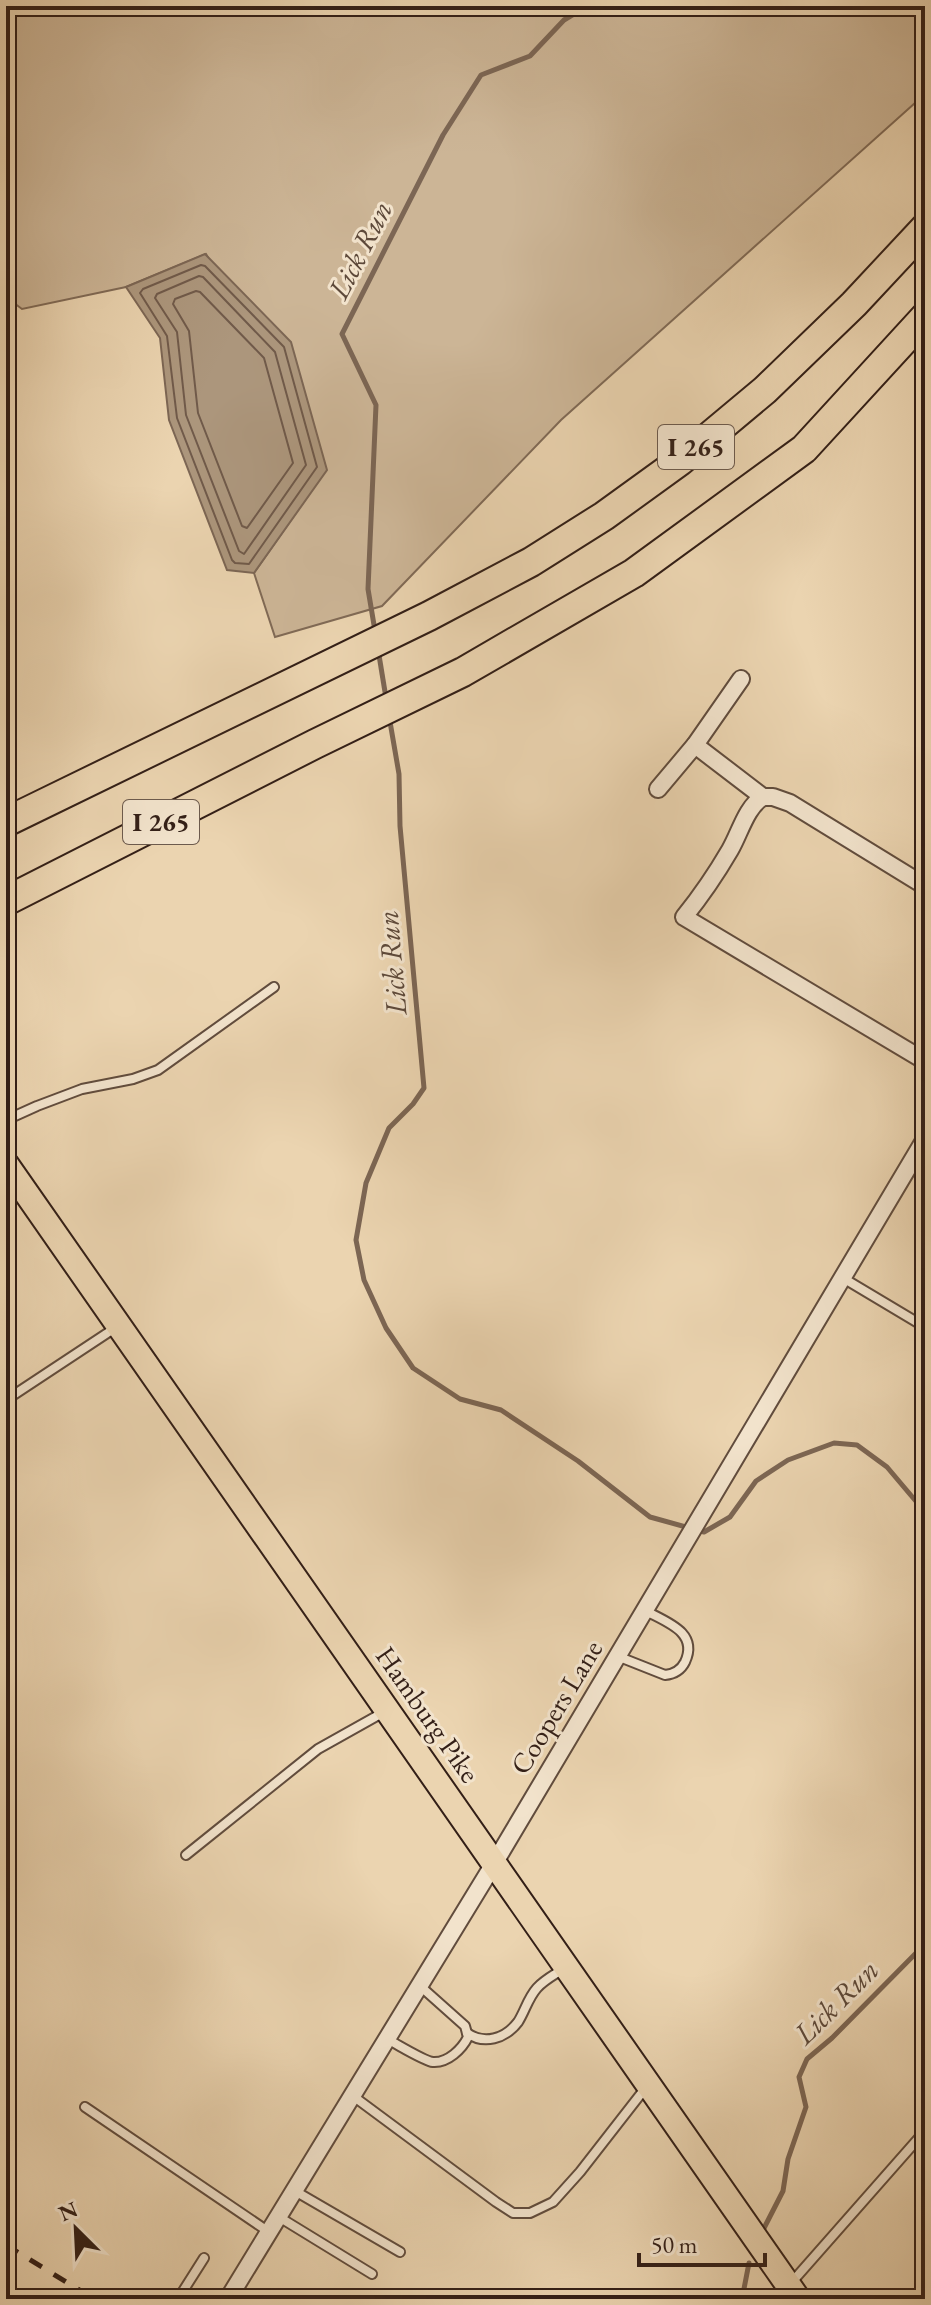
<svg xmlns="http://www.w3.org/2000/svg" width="931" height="2305" font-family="'EB Garamond',serif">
  <rect width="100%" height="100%" fill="#ebd4b0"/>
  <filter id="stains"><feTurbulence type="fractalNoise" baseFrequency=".0025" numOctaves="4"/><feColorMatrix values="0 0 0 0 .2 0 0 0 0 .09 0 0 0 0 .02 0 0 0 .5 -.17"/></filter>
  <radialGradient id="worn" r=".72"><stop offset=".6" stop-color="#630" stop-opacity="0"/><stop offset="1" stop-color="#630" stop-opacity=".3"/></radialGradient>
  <path fill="#ccb596" stroke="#806a56" stroke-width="2" d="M6 6H925V94L561 420 382 606 275 637 254 573 326 470 206 254 126 287 22 309 6 297Z"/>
  <path fill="#ac967c" stroke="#7c6654" stroke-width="2" d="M205 254 291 342 327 470 254 573 227 570 169 420 160 338 126 287Z"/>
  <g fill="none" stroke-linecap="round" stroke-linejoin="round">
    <g stroke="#705a4a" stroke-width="2">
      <path d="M201 265 205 266 284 347 317 467 249 564 235 563 232 560 177 418 167 336 140 293 143 289Z"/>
      <path d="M199 276 203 277 275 352 306 465 244 554 239 551 186 415 177 332 155 298 157 294Z"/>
      <path d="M196 291 200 292 264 358 293 463 247 528 242 526 198 413 189 331 173 304 175 299Z"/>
    </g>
    <g stroke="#7c6654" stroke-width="5">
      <path d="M600 6 640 9 646 6"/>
      <path d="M375 631 368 589 376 405 342 334 443 135 481 75 530 56 564 20 587 6"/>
      <path d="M378 649 386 698"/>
      <path d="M389 716 399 774 400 826 424 1088 413 1104 389 1128 366 1183 356 1240 364 1280 386 1328 413 1368 460 1399 501 1410 578 1461 650 1517 704 1532 730 1517 756 1481 788 1460 834 1443 857 1445 887 1467 925 1512"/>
      <path d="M761 2234 783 2191 788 2159 806 2107 799 2077 807 2059 832 2038 925 1944"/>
      <path d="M742 2299 749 2263"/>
    </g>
    <g stroke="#614c3d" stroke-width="12">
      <g id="service">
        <path d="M6 1120 37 1106 82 1089 133 1079 158 1070 274 987"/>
        <path d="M843 1278 925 1327"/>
        <path d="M6 1400 115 1328"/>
        <path d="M617 1656 665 1675C675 1674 681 1670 685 1662 699 1632 666 1622 644 1610"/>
        <path d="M186 1855 318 1749 384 1712"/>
        <path d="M467 2033C484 2045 505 2039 518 2022 525 2011 528 1998 537 1988 544 1980 554 1975 563 1969"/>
        <path d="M387 2039C397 2044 424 2061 433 2062 448 2063 462 2049 468 2037L465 2026 419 1985"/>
        <path d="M353 2096 496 2202 513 2213H530L553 2202 580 2172 647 2086"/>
        <path d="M85 2107 269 2232"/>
        <path d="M295 2191 400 2252"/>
        <path d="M279 2217 372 2274"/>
        <path d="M792 2282 925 2131"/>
        <path d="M178 2299 204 2258"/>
      </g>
    </g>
    <g stroke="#614c3d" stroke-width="20">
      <g id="minor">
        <path d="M695 745 763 797H773L790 803 925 886"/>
        <path d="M658 789 695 745 741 679"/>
        <path d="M763 797C746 807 740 833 730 850 716 874 701 896 684 917L925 1061"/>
        <path d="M228 2299 495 1862 925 1139"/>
      </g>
    </g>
    <g stroke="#331f17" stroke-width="28">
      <path id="primary" d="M6 1164 798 2299"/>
    </g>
    <g stroke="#331f17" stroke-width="32">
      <g id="motorway">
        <path d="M6 822 429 616 531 562 604 516 680 461 765 390 854 304 925 228"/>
        <path d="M6 901 315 744 463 672 634 573 804 449 925 317"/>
      </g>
    </g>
    <use href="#service" stroke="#f2e3cc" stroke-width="8"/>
    <use href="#minor" stroke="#f2e3cc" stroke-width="16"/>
    <use href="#primary" stroke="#ebd4b0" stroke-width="24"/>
    <use href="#motorway" stroke="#ebd4b0" stroke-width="28"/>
    <path stroke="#331f17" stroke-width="5" stroke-dasharray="14 14" stroke-linecap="butt" d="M6 2245 94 2299"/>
  </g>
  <g text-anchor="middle" stroke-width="6" stroke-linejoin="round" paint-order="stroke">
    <g fill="#f2e3cc" stroke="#6c5a4d" stroke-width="2">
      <rect x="658" y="425" width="76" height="44" rx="6"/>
      <rect x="123" y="800" width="76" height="44" rx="6"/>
    </g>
    <g font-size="26" font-weight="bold" fill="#331f17">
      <text x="696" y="456">I 265</text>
      <text x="161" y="831">I 265</text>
    </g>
    <g font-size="28" fill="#331f17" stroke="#f2e3cc">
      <text transform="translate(556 1707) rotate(-59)" y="10">Coopers Lane</text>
      <text transform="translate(428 1714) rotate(55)" y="10">Hamburg Pike</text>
    </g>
    <g font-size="30" font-style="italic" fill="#5d493a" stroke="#f2e3cc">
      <text transform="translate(360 250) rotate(-63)" y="10">Lick Run</text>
      <text transform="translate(392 963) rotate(-95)" y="10">Lick Run</text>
      <text transform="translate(836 2002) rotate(-45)" y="10">Lick Run</text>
    </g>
  </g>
  <rect width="931" height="2305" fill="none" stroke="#ebd4b0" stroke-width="32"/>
  <rect x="8" y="8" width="915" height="2289" fill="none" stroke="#331f17" stroke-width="4"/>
  <rect x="16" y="16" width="899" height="2273" fill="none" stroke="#331f17" stroke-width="2"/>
  <g transform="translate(76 2229) rotate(336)" stroke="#f2e3cc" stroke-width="6" paint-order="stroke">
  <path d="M0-6L14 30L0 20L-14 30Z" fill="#331f17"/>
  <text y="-12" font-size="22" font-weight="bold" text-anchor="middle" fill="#331f17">N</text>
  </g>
  <path d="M639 2253v12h126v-12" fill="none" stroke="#331f17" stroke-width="4"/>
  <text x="651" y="2253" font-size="24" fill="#331f17" stroke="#f2e3cc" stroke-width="6" paint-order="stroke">50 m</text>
  <rect width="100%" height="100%" filter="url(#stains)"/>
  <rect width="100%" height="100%" fill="url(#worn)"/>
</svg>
